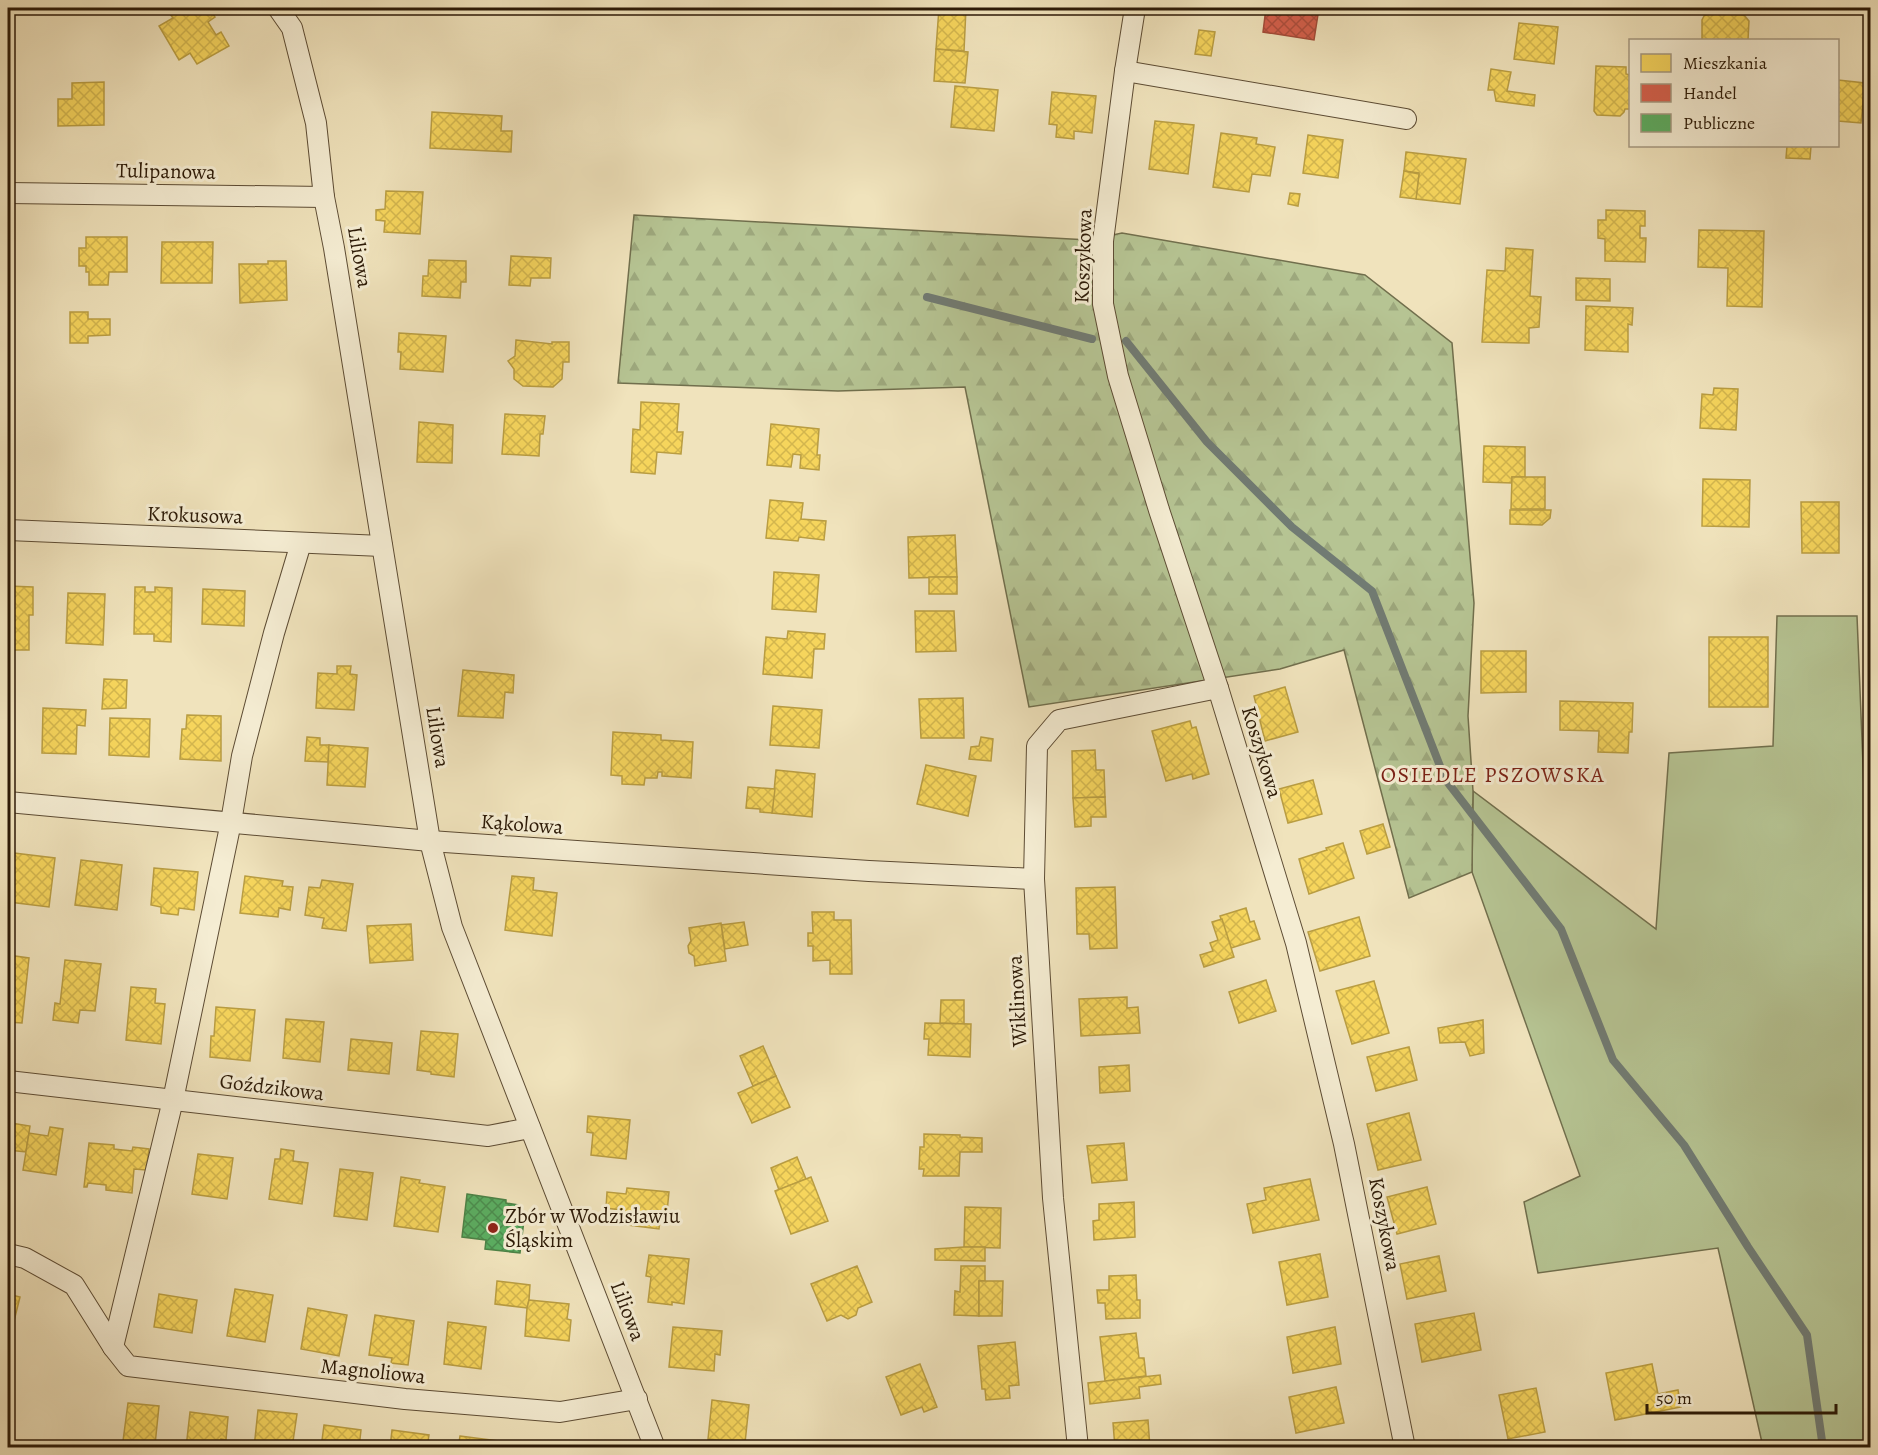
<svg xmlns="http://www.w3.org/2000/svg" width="1878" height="1455" font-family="Alegreya,serif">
  <defs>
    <pattern id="forest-firs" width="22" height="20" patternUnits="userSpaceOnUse" patternTransform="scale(1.5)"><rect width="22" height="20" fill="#b6c493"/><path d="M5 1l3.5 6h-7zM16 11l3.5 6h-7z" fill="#9da87d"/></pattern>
    <pattern id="homes-cross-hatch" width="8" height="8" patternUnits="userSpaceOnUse" patternTransform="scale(1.5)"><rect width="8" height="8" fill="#f6d55c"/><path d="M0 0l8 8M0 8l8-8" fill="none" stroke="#d3b64e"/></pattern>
    <pattern id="shops-cross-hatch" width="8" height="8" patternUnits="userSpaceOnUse" patternTransform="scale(1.5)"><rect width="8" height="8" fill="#d6604d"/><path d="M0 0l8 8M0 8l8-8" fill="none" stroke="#ae4e3e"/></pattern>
    <pattern id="public-cross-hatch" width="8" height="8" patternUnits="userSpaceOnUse" patternTransform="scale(1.5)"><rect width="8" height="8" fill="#5aae61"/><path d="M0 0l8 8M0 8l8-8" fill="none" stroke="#4b8d4e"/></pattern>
  </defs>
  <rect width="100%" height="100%" fill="#f0e3bc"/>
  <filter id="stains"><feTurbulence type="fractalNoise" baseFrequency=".00333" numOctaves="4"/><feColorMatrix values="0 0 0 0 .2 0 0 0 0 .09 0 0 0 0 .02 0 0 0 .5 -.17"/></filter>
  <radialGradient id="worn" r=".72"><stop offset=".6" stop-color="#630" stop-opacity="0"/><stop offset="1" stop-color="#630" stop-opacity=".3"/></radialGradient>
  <path fill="#b6c493" stroke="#716f4d" stroke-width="1.5" d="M1777 616H1857L1870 937V1447H1763L1718 1248 1538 1273 1524 1202 1580 1176 1472 872 1473 791 1656 929 1669 753 1773 746Z"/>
  <path fill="url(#forest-firs)" stroke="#716f4d" stroke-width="1.5" d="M634 215 1089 240 1122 233 1365 275 1452 343 1474 603 1468 716 1473 791 1472 872 1409 898 1344 650 1280 669 1029 707 965 387 838 391 618 383Z"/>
  <g fill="url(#homes-cross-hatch)" stroke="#b99d42" stroke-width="1.5">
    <path d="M180 8 184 11 190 8H209L215 17 208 22 216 35 221 32 229 46 197 64 190 53 179 60 159 26 173 18 170 14Z"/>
    <path d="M939 8H966L964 51 936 49Z"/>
    <path d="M1709 13 1744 15 1749 21 1748 40H1702V20L1704 16Z"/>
    <path d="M1519 23 1558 27 1554 64 1514 59Z"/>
    <path d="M1199 30 1215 32 1211 56 1195 54Z"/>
    <path d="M936 49 968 52 965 83 934 81Z"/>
    <path d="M1596 66 1626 67V74L1630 75V109H1625L1624 112 1620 116 1597 115 1594 111Z"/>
    <path d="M1491 69 1511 72 1507 91 1535 95 1534 106 1496 101 1494 90H1488Z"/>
    <path d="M1838 80 1865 83 1861 123 1838 121Z"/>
    <path d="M104 82V125L58 126V99H72V83Z"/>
    <path d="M955 86 998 90 994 131 951 127Z"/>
    <path d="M1052 92 1096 96 1092 133 1074 131V139L1056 137 1057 125 1049 124Z"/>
    <path d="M432 112 502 116 501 131H512L511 152 430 148Z"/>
    <path d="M1155 121 1194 125 1188 174 1149 169Z"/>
    <path d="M1221 133 1257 138 1256 144 1275 147 1270 176 1252 174 1249 192 1213 187Z"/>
    <path d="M1308 135 1343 140 1338 178 1303 173Z"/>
    <path d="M1787 146H1811L1810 159 1786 158Z"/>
    <path d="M1406 152 1466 159 1460 204 1416 199 1419 173 1404 171Z"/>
    <path d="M1404 171 1419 174 1416 199 1400 197Z"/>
    <path d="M386 191 423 192 420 234 384 232 385 221 376 220V210L385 209Z"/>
    <path d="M1290 193 1300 194 1298 206 1288 204Z"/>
    <path d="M1606 210 1645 211V226H1640V238H1646L1645 262 1605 261V239L1598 238V220H1606Z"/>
    <path d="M1699 230 1764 231 1762 307 1727 306 1728 268 1698 267Z"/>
    <path d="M86 237H127V272H109L108 285H89V272H86V266H79V248H86Z"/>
    <path d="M162 242H213L212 283H161Z"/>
    <path d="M1506 248 1533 250 1530 296 1541 297 1539 327 1529 328V343L1482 342 1487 270 1505 271Z"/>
    <path d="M511 256 551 258 550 278H531L530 286 509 285Z"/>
    <path d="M429 260 466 261V282H461L460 298 422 296 423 276H428Z"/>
    <path d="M268 261H286L287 300 240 303 239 264H268Z"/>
    <path d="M1576 278 1610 279V301L1576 300Z"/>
    <path d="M1586 306 1633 308 1632 325 1628 324V352L1585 350Z"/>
    <path d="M70 312H88V319H110V335L88 336V343H70Z"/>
    <path d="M399 333 446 336 443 372 400 369 401 352H398Z"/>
    <path d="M516 340 552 344V342H569V362H563L562 379 553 387 523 386 514 379V369L508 361 515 356Z"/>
    <path d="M1714 388 1738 389 1736 430 1700 428 1702 394 1713 395Z"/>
    <path d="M641 402 679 404 677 432H683L681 454 657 452 655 474 631 472 633 429 640 430Z"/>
    <path d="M505 414 545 416 543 434H540L539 456 502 454Z"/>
    <path d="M419 422 453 425 452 463 417 462Z"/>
    <path d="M771 424 819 429 817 455H820L819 470 800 468 801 455 793 454 791 467 767 465Z"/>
    <path d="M1484 446 1525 447V477H1512V483L1483 482Z"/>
    <path d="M1512 477H1545V509H1511Z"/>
    <path d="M1703 479 1750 480 1749 527 1702 526Z"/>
    <path d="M770 500 803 503 801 519 826 521 824 540 799 537 798 541 766 538Z"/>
    <path d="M1801 502H1839V553H1802Z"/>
    <path d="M1510 510H1551L1550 518 1542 525 1510 524Z"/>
    <path d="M955 535 957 577 909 578 908 537Z"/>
    <path d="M774 572 819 575 816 612 772 609Z"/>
    <rect x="929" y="577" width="28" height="17"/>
    <path d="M8 586 33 587V615H29V650H8Z"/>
    <path d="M135 587H145V592H155V587L172 588 171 642 154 641V634H134Z"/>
    <path d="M203 589 245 591 244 626 202 624Z"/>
    <path d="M68 593 105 594 103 645 66 643Z"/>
    <path d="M915 611H954L956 651 916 652Z"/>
    <path d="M788 631 825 634 824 649H814L812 678 763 674 766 637 787 639Z"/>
    <rect x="1709" y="637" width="59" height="70"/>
    <path d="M1481 651H1526V692L1481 693Z"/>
    <path d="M337 666H351L350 674 357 675 354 710 316 708 318 673 337 674Z"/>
    <path d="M463 670 514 675 513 693 505 692 503 718 458 716Z"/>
    <path d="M104 679 127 680 126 708 102 709Z"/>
    <path d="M1285 687 1298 732 1265 741 1254 696Z"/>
    <path d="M963 698 964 738H921L919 699Z"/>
    <path d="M1560 701 1633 703 1632 732H1629L1628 753 1598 752 1599 731 1560 730Z"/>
    <path d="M773 706 822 710 819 748 770 745Z"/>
    <path d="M43 708 86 710 85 726 77 725 76 754 42 753Z"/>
    <path d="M187 715 221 716V761L180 759 182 729H186Z"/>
    <path d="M110 718 150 719 149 757 109 755Z"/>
    <path d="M1190 721 1192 728 1196 727 1209 774 1193 779 1192 774 1166 781 1152 731Z"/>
    <path d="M613 732 661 735V740L693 742 691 778 662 776V772H658L657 778H645L644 785 622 784V776L611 775Z"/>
    <path d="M307 737 320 738V745H329L328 762 305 761Z"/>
    <path d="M981 737 993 739 991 761 969 759 971 747 979 746Z"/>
    <path d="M329 745 368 748 365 787 327 785Z"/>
    <path d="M1095 750 1096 770H1104L1105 797 1073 798 1072 751Z"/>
    <path d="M926 765 976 776 968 816 917 804Z"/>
    <path d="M776 770 815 774 812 817 772 813Z"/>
    <path d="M1313 780 1322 814 1288 823 1279 789Z"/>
    <path d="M748 787 775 789 772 813 760 812V809L746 808Z"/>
    <path d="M1105 797 1106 817H1091V826L1075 827 1073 798Z"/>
    <path d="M1383 824 1390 847 1367 854 1360 831Z"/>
    <path d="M1343 843 1354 878 1309 894 1299 859 1327 850 1326 848Z"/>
    <path d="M14 853 55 858 49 907 9 902Z"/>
    <path d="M81 860 122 865 117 910 75 905Z"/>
    <path d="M154 868 198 872 194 910 179 908 178 915 161 913V907L151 905Z"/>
    <path d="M245 876 283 881 282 886 293 887 290 910 279 908 278 917 240 913Z"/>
    <path d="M512 876 534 878 533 890 557 893 552 936 505 930Z"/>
    <path d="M322 880 353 884 346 931 322 928 324 918 305 915 309 887 320 888Z"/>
    <path d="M1115 887 1117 948 1090 949 1089 934H1077L1076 888Z"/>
    <path d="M1246 908 1250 922 1254 921 1260 939 1231 948 1220 916Z"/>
    <path d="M812 912H834V920H851L852 974H830V960L813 961V946H808V933H813Z"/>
    <path d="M1359 917 1370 956 1320 971 1308 932Z"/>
    <path d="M1222 919 1234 957 1204 967 1200 955 1213 951 1210 943 1218 940 1212 922Z"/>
    <path d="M744 922 748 945 725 949 721 925Z"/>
    <path d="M721 923 726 961 695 966 694 956 689 953 688 946 691 941 689 928Z"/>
    <path d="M411 924 413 960 370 963 367 926Z"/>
    <path d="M8 955 29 958 22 1023 8 1022 12 1000 8 999Z"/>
    <path d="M65 960 101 964 95 1011 80 1010 78 1023 53 1020 55 1003 60 1004Z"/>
    <path d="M1266 980 1276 1011 1239 1023 1229 992Z"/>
    <path d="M1374 981 1389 1033 1352 1044 1336 991Z"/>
    <path d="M131 987 156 989 155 1003 165 1004 161 1044 126 1040Z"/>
    <path d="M1127 997V1008L1138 1007 1140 1033 1081 1036 1079 999Z"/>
    <path d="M941 1000H964V1024L940 1023Z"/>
    <path d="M216 1007 255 1010 250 1061 210 1057 211 1036H214Z"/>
    <path d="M286 1019 324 1022 320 1062 283 1058Z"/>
    <path d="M1483 1020 1484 1053 1470 1056 1465 1042 1440 1043 1438 1028Z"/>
    <path d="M925 1023 971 1024 970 1057 928 1055 929 1039H924Z"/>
    <path d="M421 1031 458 1034 454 1077 431 1074V1072L417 1070Z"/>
    <path d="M351 1039 392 1043 389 1074 348 1070Z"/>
    <path d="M763 1046 776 1076 753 1086 740 1056Z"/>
    <path d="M1409 1047 1417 1080 1376 1091 1367 1057Z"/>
    <path d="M1129 1065 1130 1091 1100 1093 1099 1067Z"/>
    <path d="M776 1076 790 1107 752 1123 738 1093Z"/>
    <path d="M1409 1113 1421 1160 1378 1170 1367 1124Z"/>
    <path d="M588 1116 630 1120 626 1159 591 1155 593 1133 587 1132Z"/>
    <path d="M11 1123 30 1126 26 1152 8 1150Z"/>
    <path d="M50 1127 63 1129 56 1175 23 1170 29 1133 48 1136Z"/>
    <path d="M924 1134 960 1135V1137L982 1138V1152H960L959 1176H923L924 1169H919L920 1147H924Z"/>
    <path d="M89 1143 114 1145V1149L132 1151 133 1147 149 1149 146 1170 134 1169 132 1193 106 1190V1185L88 1183 87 1187H84Z"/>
    <path d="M1124 1143 1127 1180 1092 1183 1087 1146Z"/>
    <path d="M281 1149 294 1151 293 1161 308 1163 302 1204 269 1199 275 1159H280Z"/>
    <path d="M198 1154 233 1158 227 1199 192 1194Z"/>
    <path d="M797 1157 806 1179 779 1190 771 1168Z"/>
    <path d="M340 1169 373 1173 367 1220 334 1216Z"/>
    <path d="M401 1177 420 1180 419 1183 445 1187 438 1232 394 1226Z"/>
    <path d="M811 1177 828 1221 791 1234 775 1191Z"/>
    <path d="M1310 1179 1319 1220 1253 1233 1247 1204 1266 1200 1264 1188Z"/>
    <path d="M1427 1187 1436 1224 1397 1234 1387 1197Z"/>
    <path d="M627 1188 669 1192 667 1212H661L659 1229 620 1224 621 1210 606 1208 607 1192 626 1194Z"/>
    <path d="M1134 1202 1135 1237 1094 1240 1093 1221 1099 1220V1204Z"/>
    <path d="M965 1207 1001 1208 1000 1248 964 1247Z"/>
    <path d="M964 1247H985V1261L935 1260V1249Z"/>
    <path d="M1320 1254 1328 1297 1287 1305 1279 1262Z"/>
    <path d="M649 1255 689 1259 684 1304 672 1302V1305L648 1302 651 1277 646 1276Z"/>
    <path d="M1439 1256 1446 1291 1407 1299 1400 1264Z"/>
    <path d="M857 1266 872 1302 858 1308 856 1315 848 1319 841 1315 827 1321 811 1284Z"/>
    <path d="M961 1266H985V1281H979V1316L954 1315 955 1291 960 1292Z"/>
    <path d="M1136 1275 1137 1300H1140V1318L1106 1319 1105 1303H1098L1097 1290H1109V1276Z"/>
    <path d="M497 1281 530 1285 529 1300 527 1308 495 1304Z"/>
    <path d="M979 1281H1003L1002 1316H979Z"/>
    <path d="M235 1289 273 1295 265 1342 227 1336Z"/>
    <path d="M8 1294 20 1297 10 1337H8Z"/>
    <path d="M159 1294 197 1300 192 1333 154 1327Z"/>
    <path d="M529 1300 569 1304 567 1319 571 1320 569 1341 525 1336 527 1308Z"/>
    <path d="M308 1308 347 1315 339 1356 301 1349Z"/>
    <path d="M1474 1313 1481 1350 1422 1362 1415 1324Z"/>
    <path d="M375 1315 414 1321 408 1365 391 1363 392 1358 369 1355Z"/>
    <path d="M448 1322 486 1327 481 1369 444 1364Z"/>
    <path d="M673 1327 722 1331 720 1355 715 1354 714 1371 669 1367Z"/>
    <path d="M1335 1327 1341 1364 1293 1373 1287 1337Z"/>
    <path d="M1136 1333 1139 1358H1144L1146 1376 1105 1381 1100 1337Z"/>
    <path d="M1015 1342 1019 1385 1009 1386 1010 1398 986 1400 985 1389H982L978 1346Z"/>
    <path d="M920 1364 937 1407 924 1412 922 1407 901 1415 886 1377Z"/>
    <path d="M1652 1364 1658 1394 1678 1390 1681 1407 1615 1420 1606 1373Z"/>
    <path d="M1160 1375 1161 1384 1139 1387 1140 1398 1090 1404 1088 1383Z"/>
    <path d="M1336 1387 1344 1423 1296 1433 1289 1397Z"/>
    <path d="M1536 1388 1545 1432 1508 1439 1499 1395Z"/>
    <path d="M712 1400 749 1405 745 1443 708 1439Z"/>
    <path d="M128 1403 159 1406 155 1445 123 1441Z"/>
    <path d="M258 1410 297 1414 292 1448H254Z"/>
    <path d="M190 1412 228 1417 226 1440 221 1439 220 1448H186Z"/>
    <path d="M1148 1420 1150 1448H1115L1113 1423Z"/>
    <path d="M324 1425 361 1430 359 1448H321Z"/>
    <path d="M392 1430 429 1435 427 1448H390Z"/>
    <path d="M460 1436 498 1441 497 1448H458Z"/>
  </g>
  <path fill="url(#shops-cross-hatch)" stroke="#a34b38" stroke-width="1.5" d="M1266 8H1319L1314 40 1263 32Z"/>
  <path fill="url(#public-cross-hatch)" stroke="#4c8246" stroke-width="1.5" d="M467 1194 506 1200V1203L518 1205 517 1219 524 1220 520 1253 485 1249 486 1240 462 1237Z"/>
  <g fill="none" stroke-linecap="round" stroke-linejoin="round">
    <g stroke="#717b73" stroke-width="8">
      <path d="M927 297 1092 339"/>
      <path d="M1126 341 1207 442 1292 527 1372 591 1445 779 1561 929 1613 1060 1684 1145 1748 1247 1807 1335 1823 1448"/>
    </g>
    <g stroke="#5d4c34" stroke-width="22">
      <g id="street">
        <path d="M278 8 292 28 316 123 324 197 334 248 430 841 452 927 655 1448"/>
        <path d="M1135 8 1125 71 1103 241V304L1118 376 1159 510 1218 688 1296 943 1344 1144 1405 1448"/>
        <path d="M1125 71 1406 119"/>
        <path d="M8 193 324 197"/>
        <path d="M8 530 382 546"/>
        <path d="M8 802 430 841 869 871 1034 879"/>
        <path d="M8 1081 488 1136 530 1128"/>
        <path d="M8 1254 25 1258 74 1285 113 1347 128 1366 405 1399 560 1412 637 1399"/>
        <path d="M113 1347 173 1100 231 822 242 756 274 633 301 543"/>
        <path d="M1078 1448 1053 1198 1034 879 1037 746 1059 720 1218 688"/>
      </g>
    </g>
    <use href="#street" stroke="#f5edd3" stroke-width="20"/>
  </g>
  <circle fill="#8f2418" stroke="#f5edd3" stroke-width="2" cx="493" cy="1228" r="6"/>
  <g text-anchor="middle" stroke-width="6" stroke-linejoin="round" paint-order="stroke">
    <g font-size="21" fill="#2c1a07" stroke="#f5edd3">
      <text transform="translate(166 171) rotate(1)" y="7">Tulipanowa</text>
      <text transform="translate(1083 256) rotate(-88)" y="7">Koszykowa</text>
      <text transform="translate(360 257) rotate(80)" y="7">Liliowa</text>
      <text transform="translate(195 515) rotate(2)" y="7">Krokusowa</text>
      <text transform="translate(438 737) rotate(81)" y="7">Liliowa</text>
      <text transform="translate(1262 752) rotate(73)" y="7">Koszykowa</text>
      <text transform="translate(522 824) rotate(4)" y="7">Kąkolowa</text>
      <text transform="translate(1017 1001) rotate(-93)" y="7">Wiklinowa</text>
      <text transform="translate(272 1087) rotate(7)" y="7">Goździkowa</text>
      <text transform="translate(1385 1224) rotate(79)" y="7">Koszykowa</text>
      <text transform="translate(628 1311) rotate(69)" y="7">Liliowa</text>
      <text transform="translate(373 1371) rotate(6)" y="7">Magnoliowa</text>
    </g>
    <g font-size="21" fill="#2c1a07" stroke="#f5edd3" text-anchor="start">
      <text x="505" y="1223">Zbór w Wodzisławiu<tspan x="505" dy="24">Śląskim</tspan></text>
    </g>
    <g font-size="22" letter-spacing="1.5" fill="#7a1f14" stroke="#f5edd3">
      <text x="1493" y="782">OSIEDLE PSZOWSKA</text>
    </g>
  </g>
  <rect width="1878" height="1455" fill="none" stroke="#f0e3bc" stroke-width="30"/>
  <rect x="9" y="9" width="1860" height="1437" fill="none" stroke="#2c1a07" stroke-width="3"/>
  <rect x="15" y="15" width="1848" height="1425" fill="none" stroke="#2c1a07" stroke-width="1.5"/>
  <rect x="1629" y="39" width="210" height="108" fill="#f5edd3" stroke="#a59981" stroke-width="1.5"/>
  <rect x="1641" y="54" width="30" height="18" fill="#f6d55c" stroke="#a59981" stroke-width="1.5"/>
  <text x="1683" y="69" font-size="18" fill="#2c1a07">Mieszkania</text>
  <rect x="1641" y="84" width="30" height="18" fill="#d6604d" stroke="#a59981" stroke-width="1.5"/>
  <text x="1683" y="99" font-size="18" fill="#2c1a07">Handel</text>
  <rect x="1641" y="114" width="30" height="18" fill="#5aae61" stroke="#a59981" stroke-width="1.5"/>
  <text x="1683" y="129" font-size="18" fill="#2c1a07">Publiczne</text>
  <path d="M1647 1404v9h189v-9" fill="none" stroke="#2c1a07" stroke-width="3"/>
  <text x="1656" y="1404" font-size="18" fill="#2c1a07" stroke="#f5edd3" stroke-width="4.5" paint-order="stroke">50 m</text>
  <rect width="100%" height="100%" filter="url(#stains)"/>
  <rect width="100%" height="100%" fill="url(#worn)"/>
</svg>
